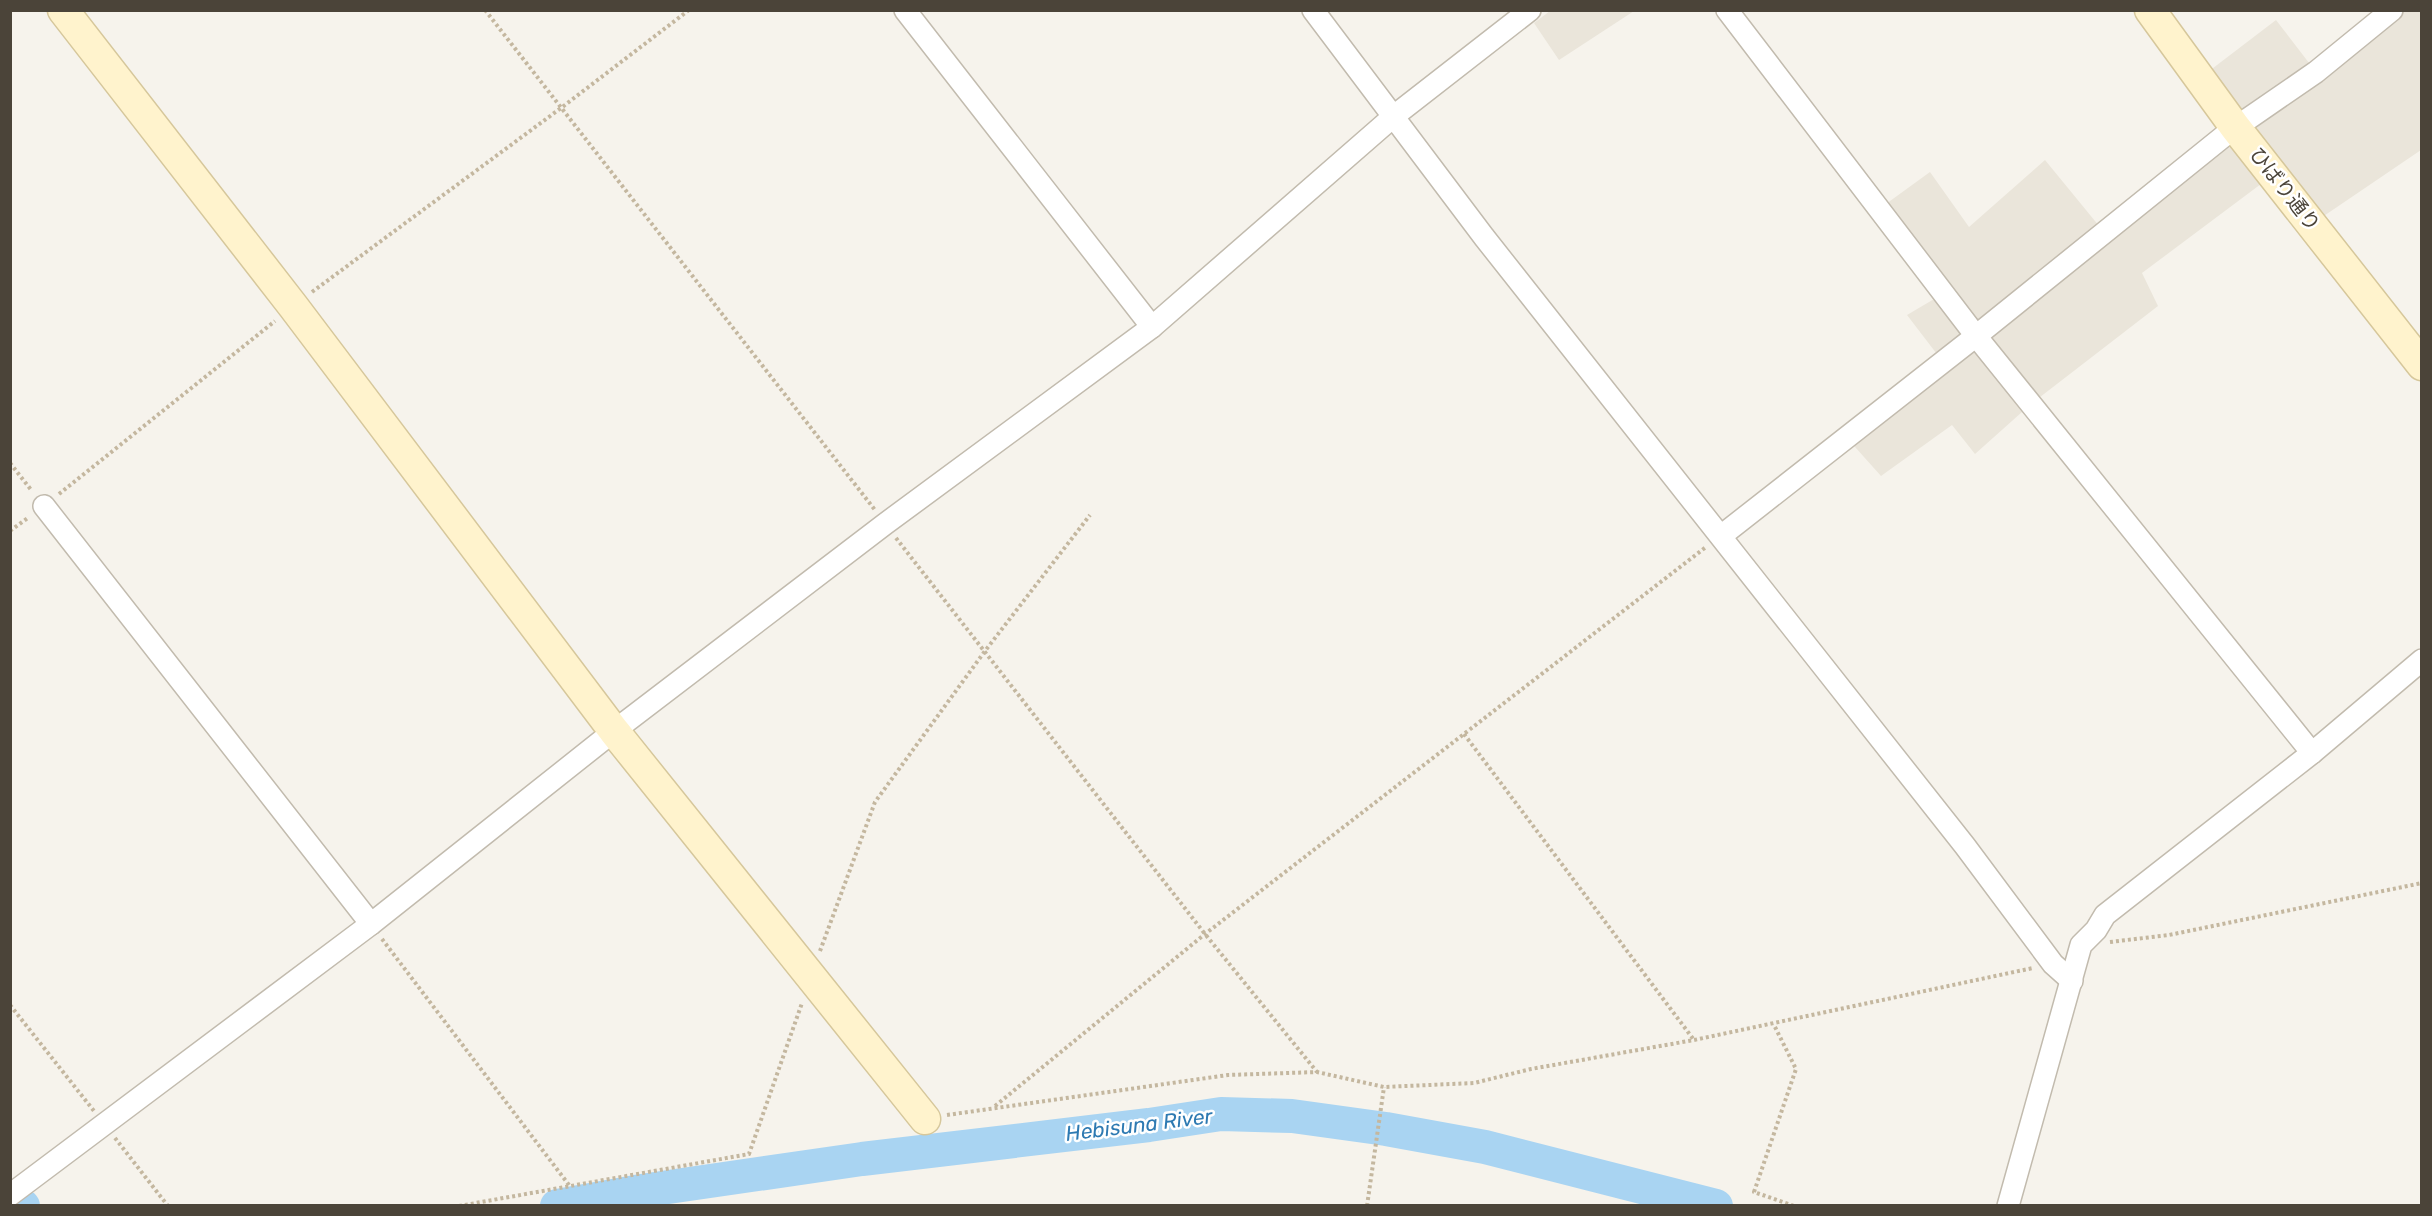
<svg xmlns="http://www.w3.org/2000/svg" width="2432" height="1216" font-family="Rubik,'Noto Sans JP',sans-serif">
  <rect width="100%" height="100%" fill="#f6f3ec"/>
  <g fill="#eae5da">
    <path d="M1550 11V10L1634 11 1559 60 1534 23Z"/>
    <path d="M2401 11H2421V150L2312 224 2273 175 2142 273 2158 306 2031 404 1975 454 1952 425 1881 476 1847 438 1943 362 1907 315 1946 292 1879 209 1930 172 1969 227 2045 160 2104 232 2235 127 2200 78 2276 20 2316 72Z"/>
  </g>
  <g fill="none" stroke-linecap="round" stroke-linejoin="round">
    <g stroke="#a9d4f2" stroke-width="34">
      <path d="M10 1201 23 1206"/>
      <path d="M557 1206 641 1191 862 1159 1149 1125 1221 1114 1292 1116 1386 1129 1485 1147 1716 1206"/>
    </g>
    <g stroke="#c2bbae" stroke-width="24">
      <g id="street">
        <path d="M905 10 1152 327"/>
        <path d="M1313 10 1484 237 1965 846 2053 964 2072 981"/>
        <path d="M1727 10 1976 336 2312 753"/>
        <path d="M44 506 371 924"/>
        <path d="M1721 536 1976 336 2229 132 2316 72 2392 10"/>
        <path d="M10 1195 371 924 614 731 885 524 1152 327 1394 116 1530 10"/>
        <path d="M2008 1206 2081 945 2096 930 2105 915 2312 753 2422 660"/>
      </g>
    </g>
    <g stroke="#d6c79b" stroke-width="33">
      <g id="secondary">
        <path d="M63 10 293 306 614 731 925 1119"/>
        <path d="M2150 10 2235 127 2422 365"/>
      </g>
    </g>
    <g stroke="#c4b79f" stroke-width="4" stroke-dasharray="3 3" stroke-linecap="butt">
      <path d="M485 10 875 510"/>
      <path d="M312 292 561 108 689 10"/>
      <path d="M10 463 32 491"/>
      <path d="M59 494 275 321"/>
      <path d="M10 531 29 517"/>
      <path d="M896 538 1205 934 1317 1072"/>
      <path d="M1464 734 1694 1040"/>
      <path d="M382 939 569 1185"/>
      <path d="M2110 942 2169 935 2422 883"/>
      <path d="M820 951 875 802 985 651 1090 515"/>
      <path d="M10 1005 94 1111"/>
      <path d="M1775 1027 1796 1069 1754 1192 1794 1206"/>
      <path d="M995 1106 1205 934 1706 547"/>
      <path d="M947 1115 1228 1075 1317 1072 1384 1087 1474 1083 1531 1069 1694 1040 2033 968"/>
      <path d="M115 1138 168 1206"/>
      <path d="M459 1206 749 1154 802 1003"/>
      <path d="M1367 1206 1384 1087"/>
    </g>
    <use href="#street" stroke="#fff" stroke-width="21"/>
    <use href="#secondary" stroke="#fff3cd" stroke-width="30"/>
  </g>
  <g text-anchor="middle" stroke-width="5" stroke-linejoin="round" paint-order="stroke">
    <g font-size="20" fill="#4b4439" stroke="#fff">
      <text transform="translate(2285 189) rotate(52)" y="7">ひばり通り</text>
    </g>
    <g font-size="21" font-style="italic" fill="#2e7ab2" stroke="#fff">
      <text transform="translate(1139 1125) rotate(-7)" y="7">Hebisuna River</text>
    </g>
  </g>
  <rect width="2432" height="1216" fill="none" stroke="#4b4439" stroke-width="24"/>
</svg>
